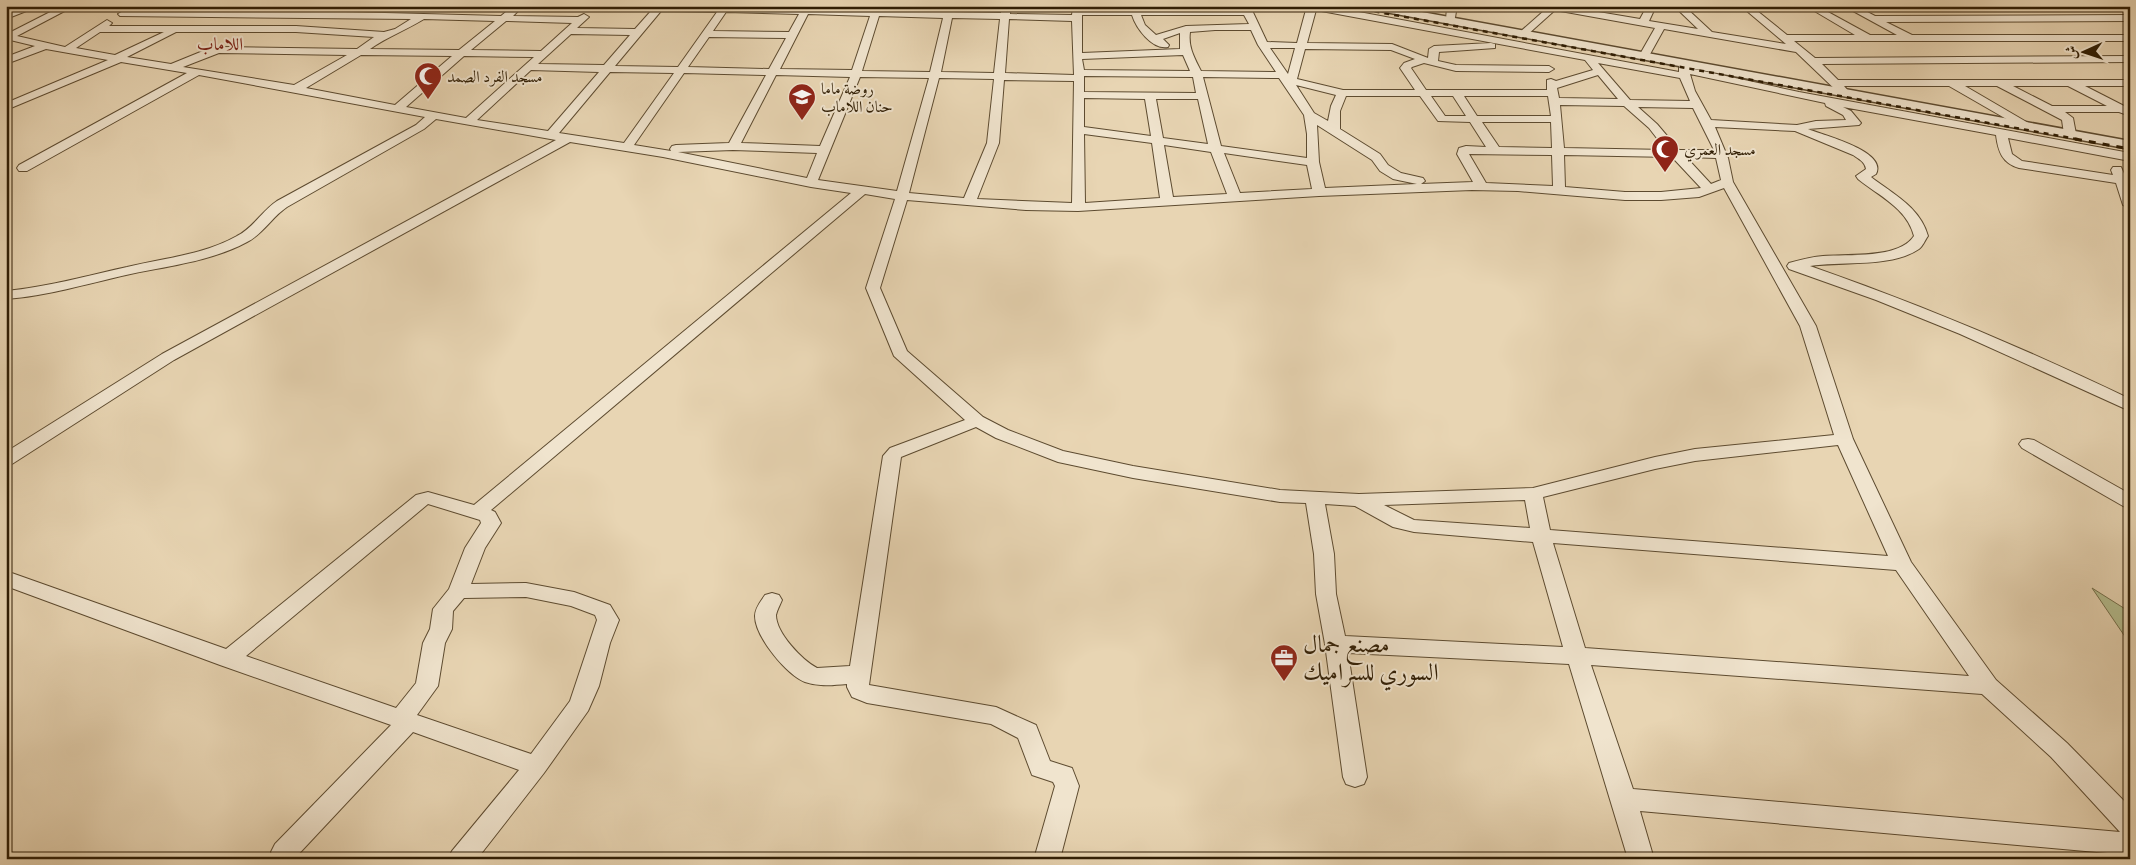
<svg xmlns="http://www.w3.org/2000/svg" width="2136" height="865" font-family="Alegreya,Amiri,serif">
  <rect width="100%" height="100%" fill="#e8d5b3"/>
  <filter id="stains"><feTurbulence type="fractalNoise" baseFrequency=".004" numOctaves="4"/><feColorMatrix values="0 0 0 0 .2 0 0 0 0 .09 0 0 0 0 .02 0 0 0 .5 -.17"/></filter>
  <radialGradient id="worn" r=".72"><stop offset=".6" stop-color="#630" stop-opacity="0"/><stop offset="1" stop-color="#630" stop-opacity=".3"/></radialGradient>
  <path fill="#b4bd8e" stroke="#726d49" d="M2092 588 2130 612V644Z"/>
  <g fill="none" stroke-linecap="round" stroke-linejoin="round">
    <g stroke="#5d4b30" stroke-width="2">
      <g id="minor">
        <path d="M25 6H39L6 19V13Z"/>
        <path d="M62 6H74L17 36 65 47 107 20 112 23 109 26H296L384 32 395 29 411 19 120 16 118 14 123 11 346 12 501 16 513 6H523L513 16 578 17 584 14 589 17 577 28 635 29 651 11 571 9 567 6H730L802 9 803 6H812L811 9 872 10 873 6H883L881 11 944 12 945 6H955L953 12 1001 13V6H1011L1010 14 1072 15 1073 6H1081L1082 9H1131L1130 6H1140V9H1242L1241 6H1250L1267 42 1297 43 1307 6H1327L1679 72V63L1684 60 1689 63V68L1799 92 2130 153V161L2008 138 2012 154 2022 161 2113 175 2111 170 2113 167H2121L2130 187V209L2123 205 2116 183 2019 168C2002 163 1998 151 1996 135L1843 107 1851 111 1861 123 1859 125 1808 129C1822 135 1888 151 1876 174L1871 177C1893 194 1920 207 1928 236 1925 240 1923 246 1919 249 1891 268 1842 261 1810 266 1919 304 2026 349 2130 399V411L1960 334 1876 300 1789 269 1787 266 1789 263C1800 260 1811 257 1823 256 1848 254 1899 259 1914 236 1907 208 1879 196 1858 179L1856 176 1866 169C1865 162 1859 159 1853 155L1795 131 1715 127 1728 158 1733 182 1816 326 1853 439 1911 562 1996 680 2067 743 2130 807V855L1640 811 1654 859H1628L1569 664 1348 653 1367 777 1364 784 1355 787 1346 784 1343 777 1325 644 1316 594 1314 554 1306 503 1280 502 1133 478 1058 462 996 438 976 427 901 457 869 685 996 707 1036 725 1050 761 1072 768 1079 786 1060 859H1034L1055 786 1053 782 1032 775 1018 738 991 724 867 703 852 697 847 687V684C833 685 819 687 805 682 787 675 755 637 755 616 755 608 761 601 765 595L772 593 779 595 782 600C780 605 777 610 776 615 776 633 802 660 817 668L850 666 883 456 890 448 965 420 894 356 866 288 895 199 865 194 491 510 495 512 501 523 485 548 471 584 526 583 574 592 610 605 619 620 610 643 599 686 588 711 544 773 477 859H448L452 851 519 770 413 732 294 859H274L271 852 275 844 391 725 220 665 6 586V571L226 649 416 495 428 492 474 505 851 193 811 187 663 157 570 142 174 360 12 464 6 466V452L162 354 556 140 436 119 424 129 287 207C272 217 263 234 247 242 210 262 167 266 126 275 86 284 47 296 6 299V291C47 287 86 276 127 267 164 258 203 255 237 236 253 228 262 211 277 201L416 125 425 117 199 75 27 171H19L17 168 19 165 187 73 121 62 6 110V103L108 60 46 49 6 64V57L35 46 6 39V32L9 33ZM1316 10 1585 60 1593 70 1556 81 1551 79 1547 80V90H1426L1411 68 1412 67 1424 63 1456 71 1549 72 1554 69 1549 66 1456 65 1438 61 1439 52 1495 48V44L1491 43 1434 46 1429 49 1428 58 1392 44 1307 43ZM661 11 717 12 678 67 615 66ZM726 12 799 14 789 32 713 31ZM808 14 870 16 852 70 780 69ZM1082 15H1132C1136 28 1152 50 1168 47L1169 45 1163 39 1180 33V49L1082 53ZM1141 15H1244L1249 24 1186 26 1156 35 1145 25ZM879 16 943 18 930 72 862 71ZM952 18 1000 19 994 73 941 72ZM424 19 495 21 459 50 370 49C387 37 406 30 424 19ZM1009 19 1072 21 1074 75 1005 73ZM506 21 572 23 541 51 471 50ZM1215 30H1251L1258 45 1276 72 1201 71C1194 57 1188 47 1190 32ZM100 32H164L115 55 76 48ZM176 32H296L374 37 357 49 219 47 203 51 171 64 127 57ZM571 34 630 35 604 65 538 64ZM709 37 786 38 769 69 688 67ZM1270 48H1295L1288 74ZM1305 49 1391 50 1415 59 1404 63 1400 68 1415 90H1343L1297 79ZM219 53 347 55 294 85 183 67ZM361 55 452 56 395 105 306 88ZM1183 55 1190 71 1084 70 1082 59ZM464 56 534 57 466 118 406 107ZM1598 63 1680 78 1690 101 1630 100ZM531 70 599 72 548 131 477 120ZM610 72 674 73 624 143 559 133ZM684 73 766 75 729 143 676 145 672 146 670 149 671 151 634 145ZM1690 74 1825 103 1826 106 1843 115 1846 120 1816 121 1797 125 1711 120 1695 91ZM776 75 850 77 820 146 741 143ZM1598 75 1618 99 1559 98 1557 88ZM1084 76 1193 77 1196 93 1084 92ZM860 77 929 78 897 191 818 180ZM1203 77 1279 78 1304 115 1307 134V158L1221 146ZM939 78 994 79 987 143 964 198 909 193ZM1004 80 1074 81 1072 203 977 199 999 143ZM1296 85 1336 95 1331 106 1328 121 1314 113ZM1346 96H1420L1438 121 1470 122 1486 147 1466 146 1459 148 1457 154 1473 182 1421 184 1425 181 1423 178 1401 173 1388 165 1380 154 1340 129V111ZM1431 96H1453L1466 116H1445ZM1464 96H1548L1551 116H1477ZM1084 98 1145 99 1151 136 1084 127ZM1156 99H1198L1208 144 1163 138ZM1560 105 1624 106 1649 128 1666 150 1564 148ZM1638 107 1693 108 1714 150H1679L1657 124ZM1482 122H1551L1552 148 1499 147ZM1317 125 1372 160 1380 171 1393 179 1417 184 1325 188 1319 162ZM1084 134 1152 143 1160 198 1085 203ZM1164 145 1211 152 1227 194 1173 197ZM733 150 817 153 807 178 678 152ZM1224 153 1307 165 1312 189 1240 193ZM1469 154 1552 155 1553 186 1486 183ZM1564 155 1672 157 1701 188 1661 192H1625L1565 187ZM1686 157 1716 158 1721 180 1711 184ZM1724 188 1800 326 1834 435 1695 449 1655 457 1533 488 1359 494 1280 490 1133 466 1063 451 1008 430 983 417 907 351 880 288 907 200 1026 210 1078 211 1319 196 1472 190 1518 191 1625 200H1661L1699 197ZM1838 445 1888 556 1550 530 1543 497 1655 469 1695 461ZM1525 500 1530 528 1414 520 1384 505ZM428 504 480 520 481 523 465 548 449 589 433 609 430 629 423 643 416 683 396 708 246 656ZM1325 504 1355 506 1393 527 1414 532 1533 542 1563 647 1345 636 1336 594 1334 554ZM1553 543 1896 570 1969 676 1585 648ZM526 597 571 606 595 615 597 620 570 701 531 754 417 715 438 686 445 643 452 629 453 611 464 598ZM1591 665 1982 694 2051 757 2120 832 1633 789Z"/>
        <path d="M1447 6H1457L1454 23 1451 24 1446 21Z"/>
        <path d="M1541 6H1563L1640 19 1647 6H1656L1649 21 1698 29 1674 6H1684L1712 32 1786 44 1741 6H1751L1787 35H1855L1806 6H1817L1870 35H1897L1844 6H1856L1875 16 2130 15V21L1886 22 1912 35H2130V41H1794L1815 58 2130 56V62L1822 64 1838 80H2130V86H2085L2130 109V116L2119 112H2065L2073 118 2076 134 2070 138 2064 134 2062 120 1997 86H1965L2030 124 2032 126 2030 128H2022L1949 86H1844L1850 93 1845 96 1841 95 1796 52 1664 29 1649 56 1644 59 1639 56 1655 28 1555 10 1526 36H1520V32L1546 9ZM2013 86H2068L2107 106H2052Z"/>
        <path d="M2028 439 2034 440 2130 494V508L2123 506 2022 448 2019 444 2022 440Z"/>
      </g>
    </g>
    <g stroke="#5d4b30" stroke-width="3">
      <path id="tertiary" d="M1364 6H1389L2130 141V149L1369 9Z"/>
    </g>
    <use href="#minor" fill="#f0e4ce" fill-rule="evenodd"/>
    <use href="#tertiary" fill="#f0e4ce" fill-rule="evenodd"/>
    <path stroke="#2f1d04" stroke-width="2.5" stroke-dasharray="5 5" stroke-linecap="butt" d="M1345 6 2082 140"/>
    <path stroke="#2f1d04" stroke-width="3" stroke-dasharray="7 7" stroke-linecap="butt" d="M2075 139 2130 149"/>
  </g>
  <defs>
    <g id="mosque-pin" transform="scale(1.4375)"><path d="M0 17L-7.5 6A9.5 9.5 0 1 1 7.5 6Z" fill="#8f2418" stroke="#f0e4ce"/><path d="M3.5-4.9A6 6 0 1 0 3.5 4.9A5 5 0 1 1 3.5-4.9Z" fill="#fff"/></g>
    <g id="school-pin" transform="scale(1.4375)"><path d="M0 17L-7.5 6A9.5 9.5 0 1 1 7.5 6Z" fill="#8f2418" stroke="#f0e4ce"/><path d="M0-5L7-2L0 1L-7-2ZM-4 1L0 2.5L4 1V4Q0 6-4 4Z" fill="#fff"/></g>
    <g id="office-pin" transform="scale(1.4375)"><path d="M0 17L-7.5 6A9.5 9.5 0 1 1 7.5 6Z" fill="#8f2418" stroke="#f0e4ce"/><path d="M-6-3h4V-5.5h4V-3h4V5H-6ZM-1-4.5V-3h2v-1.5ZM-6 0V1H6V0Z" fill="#fff"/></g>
  </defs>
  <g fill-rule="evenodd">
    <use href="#mosque-pin" x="428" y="76"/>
    <use href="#school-pin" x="802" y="97"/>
    <use href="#mosque-pin" x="1665" y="149"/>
    <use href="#office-pin" x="1284" y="658"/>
  </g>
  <g text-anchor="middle" stroke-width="4" stroke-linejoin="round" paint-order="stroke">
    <g font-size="16" fill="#2f1d04" stroke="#f0e4ce" text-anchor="start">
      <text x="447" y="82">مسجد الفرد الصمد</text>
      <text x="821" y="94">روضة ماما<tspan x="821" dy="18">حنان اللاماب</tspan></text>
      <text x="1684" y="155">مسجد العمري</text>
    </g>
    <g font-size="18" fill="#7a1f14" stroke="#f0e4ce">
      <text x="220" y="50">اللاماب</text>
    </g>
    <g font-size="24" fill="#2f1d04" stroke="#f0e4ce" text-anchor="start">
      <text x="1303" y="652">مصنع جمال<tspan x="1303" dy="28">السوري للسراميك</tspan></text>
    </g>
  </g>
  <rect width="2136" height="865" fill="none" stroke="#e8d5b3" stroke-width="25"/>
  <rect x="8" y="8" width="2121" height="850" fill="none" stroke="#2f1d04" stroke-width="2.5"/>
  <rect x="12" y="12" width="2111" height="840" fill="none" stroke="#2f1d04"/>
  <g transform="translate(2084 52) rotate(267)" stroke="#f0e4ce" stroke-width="4" paint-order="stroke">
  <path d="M0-4L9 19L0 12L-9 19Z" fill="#2f1d04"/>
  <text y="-8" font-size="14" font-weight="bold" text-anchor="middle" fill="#2f1d04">ش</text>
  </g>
  <rect width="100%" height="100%" filter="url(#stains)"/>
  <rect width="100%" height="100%" fill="url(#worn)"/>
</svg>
